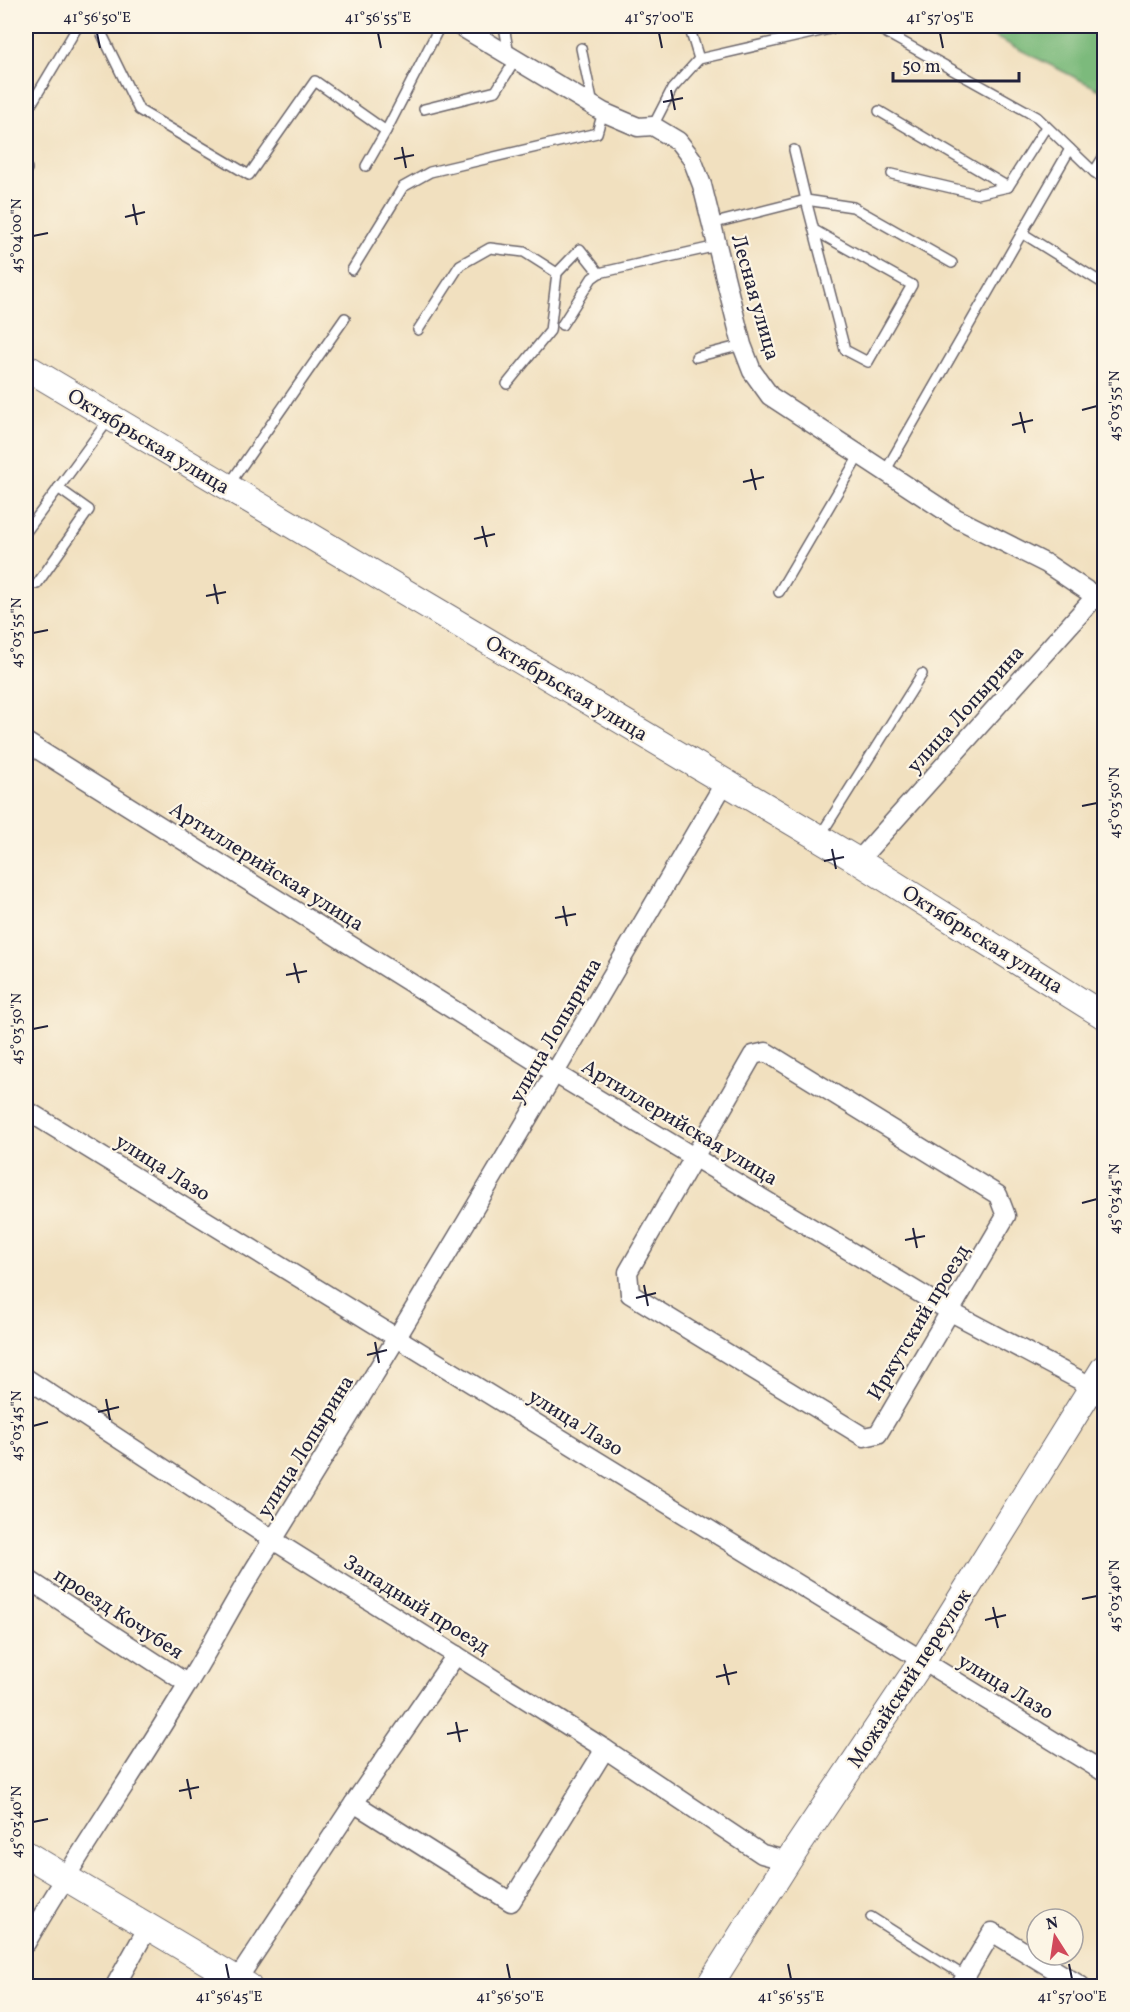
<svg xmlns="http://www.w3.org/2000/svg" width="1130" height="2012" font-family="Vollkorn,serif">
  <rect width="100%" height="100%" fill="#fcf5e5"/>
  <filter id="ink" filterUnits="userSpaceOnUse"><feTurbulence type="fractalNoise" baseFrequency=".0167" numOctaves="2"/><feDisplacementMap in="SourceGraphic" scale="12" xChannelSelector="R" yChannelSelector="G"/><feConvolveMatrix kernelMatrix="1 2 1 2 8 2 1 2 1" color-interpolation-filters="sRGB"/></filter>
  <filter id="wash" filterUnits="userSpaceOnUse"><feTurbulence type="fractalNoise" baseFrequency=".008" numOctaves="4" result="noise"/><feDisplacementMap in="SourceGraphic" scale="24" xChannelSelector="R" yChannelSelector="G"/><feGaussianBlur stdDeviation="1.35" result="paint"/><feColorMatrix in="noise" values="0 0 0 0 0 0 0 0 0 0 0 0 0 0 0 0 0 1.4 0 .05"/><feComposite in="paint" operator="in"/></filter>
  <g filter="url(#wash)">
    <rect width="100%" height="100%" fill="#f1e0bf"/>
    <path fill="#7bba7b" stroke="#4e6e5b" stroke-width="1.5" d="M973 26H1104V92Z"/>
  </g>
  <g filter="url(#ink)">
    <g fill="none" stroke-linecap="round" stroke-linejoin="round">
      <g stroke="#6a6469" stroke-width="12">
        <g id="lane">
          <path d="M98 26 139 110 249 175 315 81 386 131 440 26"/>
          <path d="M504 26 509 55"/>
          <path d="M874 26 1037 117 1094 172 1104 179"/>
          <path d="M581 48 593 105"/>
          <path d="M699 59 843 26"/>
          <path d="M424 109 496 91 516 59"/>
          <path d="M879 111 1008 187"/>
          <path d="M26 113 78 26"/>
          <path d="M653 126 672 89 699 59 689 26"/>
          <path d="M794 150 806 200 853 207 952 263"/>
          <path d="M26 165 27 169"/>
          <path d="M366 166 386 131"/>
          <path d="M1094 172 1104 156"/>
          <path d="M892 174 977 194 1008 187 1046 127"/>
          <path d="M711 224 806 200 845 350 868 362 912 285 814 230"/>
          <path d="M1022 233 1104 284"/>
          <path d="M352 270 403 187 430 172 597 133 603 112"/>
          <path d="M562 325 592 278 599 273 717 246"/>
          <path d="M418 330 460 265 490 248 524 252 557 273 580 249 599 273"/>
          <path d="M696 357 742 345"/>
          <path d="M507 384 550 331 557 273"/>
          <path d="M886 470 1070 149"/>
          <path d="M228 486 345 318"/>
          <path d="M26 532 110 418"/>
          <path d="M37 584 89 510 58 488"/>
          <path d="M779 592 860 454"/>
          <path d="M820 836 922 674"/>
          <path d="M871 1917 966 1977"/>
        </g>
      </g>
      <g stroke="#6a6469" stroke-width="21">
        <g id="street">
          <path d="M460 26 603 112 638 127 653 126 678 141 692 159 702 185 742 345 752 371 770 396 956 518 1047 564 1104 602"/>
          <path d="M26 742 556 1074 951 1312 1104 1393"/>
          <path d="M858 861 1104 587"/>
          <path d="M766 1052 998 1195 1006 1216 878 1434 864 1437 630 1294 628 1272 753 1055Z"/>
          <path d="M26 1110 1104 1772"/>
          <path d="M26 1378 273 1540 605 1749 762 1854 788 1861"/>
          <path d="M26 1578 188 1684"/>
          <path d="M354 1803 511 1902 605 1749"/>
          <path d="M26 1943C77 1855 135 1772 187 1685 217 1637 241 1586 273 1540 428 1290 577 1036 725 782"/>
          <path d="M237 1980 354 1803 456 1655"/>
          <path d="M115 1986 148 1927"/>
          <path d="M960 1986 992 1932 1081 1986"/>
        </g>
      </g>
      <g stroke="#6a6469" stroke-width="28">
        <g id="secondary">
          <path d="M26 367 858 861 1104 1016"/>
          <path d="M26 1854 248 1986"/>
          <path d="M709 1986 788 1861 922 1661 1104 1368"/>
        </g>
      </g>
      <use href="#lane" stroke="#fff" stroke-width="9"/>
      <use href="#street" stroke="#fff" stroke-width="18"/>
      <use href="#secondary" stroke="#fff" stroke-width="26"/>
    </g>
  </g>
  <path fill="none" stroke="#22223b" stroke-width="2" d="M97 33 100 48M378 33 381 48M659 33 662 48M940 33 943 48M671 90 675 110M663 102 683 98M402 147 406 168M394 159 414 155M133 204 137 225M125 217 145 212M33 236 48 233M1082 410 1097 406M1020 412 1025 433M1012 425 1033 420M751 469 756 490M743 482 764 477M482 526 487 547M474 539 495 534M214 584 218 604M206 596 226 592M33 633 48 630M1082 806 1097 803M832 849 836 869M824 861 844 857M563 906 567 926M555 918 576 914M294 963 299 983M286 975 307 971M33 1029 48 1026M1082 1203 1097 1199M913 1228 917 1248M905 1240 925 1236M644 1285 648 1306M636 1298 656 1293M375 1342 379 1363M367 1355 387 1350M106 1399 110 1420M98 1412 119 1407M33 1426 48 1422M1082 1599 1097 1596M993 1607 998 1628M985 1620 1006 1615M724 1664 729 1685M716 1677 737 1672M456 1722 460 1742M447 1734 468 1730M187 1779 191 1799M179 1791 199 1787M33 1822 48 1819M226 1964 229 1979M507 1964 510 1979M788 1964 791 1979M1069 1964 1072 1979"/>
  <g text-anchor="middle" stroke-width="4.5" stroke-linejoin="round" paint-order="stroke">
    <g font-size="21" fill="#22223b" stroke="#fcf5e5">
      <text transform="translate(756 297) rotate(74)" y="7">Лесная улица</text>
      <text transform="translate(149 441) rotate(31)" y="7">Октябрьская улица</text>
      <text transform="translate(567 688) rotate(31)" y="7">Октябрьская улица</text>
      <text transform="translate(965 709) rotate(-48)" y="7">улица Лопырина</text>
      <text transform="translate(267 866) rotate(32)" y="7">Артиллерийская улица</text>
      <text transform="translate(983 939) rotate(32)" y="7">Октябрьская улица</text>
      <text transform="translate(555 1030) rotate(-60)" y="7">улица Лопырина</text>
      <text transform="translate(680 1122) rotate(31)" y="7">Артиллерийская улица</text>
      <text transform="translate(163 1167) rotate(32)" y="7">улица Лазо</text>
      <text transform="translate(918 1322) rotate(-59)" y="7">Иркутский проезд</text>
      <text transform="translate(576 1422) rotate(32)" y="7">улица Лазо</text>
      <text transform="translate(305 1446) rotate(-58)" y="7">улица Лопырина</text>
      <text transform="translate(417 1604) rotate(32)" y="7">Западный проезд</text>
      <text transform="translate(119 1613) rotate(33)" y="7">проезд Кочубея</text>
      <text transform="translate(909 1678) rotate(-57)" y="7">Можайский переулок</text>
      <text transform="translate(1006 1686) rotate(31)" y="7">улица Лазо</text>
    </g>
  </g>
  <rect width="1130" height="2012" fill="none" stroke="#fcf5e5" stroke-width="66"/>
  <g transform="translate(1055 1937) rotate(348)"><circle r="28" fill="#fcf5e5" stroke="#a5a1a1" stroke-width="1.5"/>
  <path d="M0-4.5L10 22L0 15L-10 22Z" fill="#d1495b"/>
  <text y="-9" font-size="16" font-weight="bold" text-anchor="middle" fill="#22223b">N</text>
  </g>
  <path d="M893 72v9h126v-9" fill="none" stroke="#22223b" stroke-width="3"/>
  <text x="902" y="72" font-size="18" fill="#22223b" stroke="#fcf5e5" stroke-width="4.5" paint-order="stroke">50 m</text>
  <rect x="33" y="33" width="1064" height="1946" fill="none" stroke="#22223b" stroke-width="2"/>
  <g font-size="15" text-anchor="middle" fill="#22223b">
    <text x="97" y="22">41°56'50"E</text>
    <text x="378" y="22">41°56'55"E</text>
    <text x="659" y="22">41°57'00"E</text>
    <text x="940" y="22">41°57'05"E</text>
    <text transform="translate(16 236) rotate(-90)" y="5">45°04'00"N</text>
    <text transform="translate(1114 406) rotate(-90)" y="5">45°03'55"N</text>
    <text transform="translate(16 633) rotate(-90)" y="5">45°03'55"N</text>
    <text transform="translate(1114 803) rotate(-90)" y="5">45°03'50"N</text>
    <text transform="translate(16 1029) rotate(-90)" y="5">45°03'50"N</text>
    <text transform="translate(1114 1199) rotate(-90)" y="5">45°03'45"N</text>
    <text transform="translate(16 1426) rotate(-90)" y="5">45°03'45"N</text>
    <text transform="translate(1114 1596) rotate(-90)" y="5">45°03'40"N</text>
    <text transform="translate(16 1822) rotate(-90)" y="5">45°03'40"N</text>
    <text x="229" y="2001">41°56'45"E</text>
    <text x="510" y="2001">41°56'50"E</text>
    <text x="791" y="2001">41°56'55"E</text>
    <text x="1072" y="2001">41°57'00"E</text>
  </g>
</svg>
